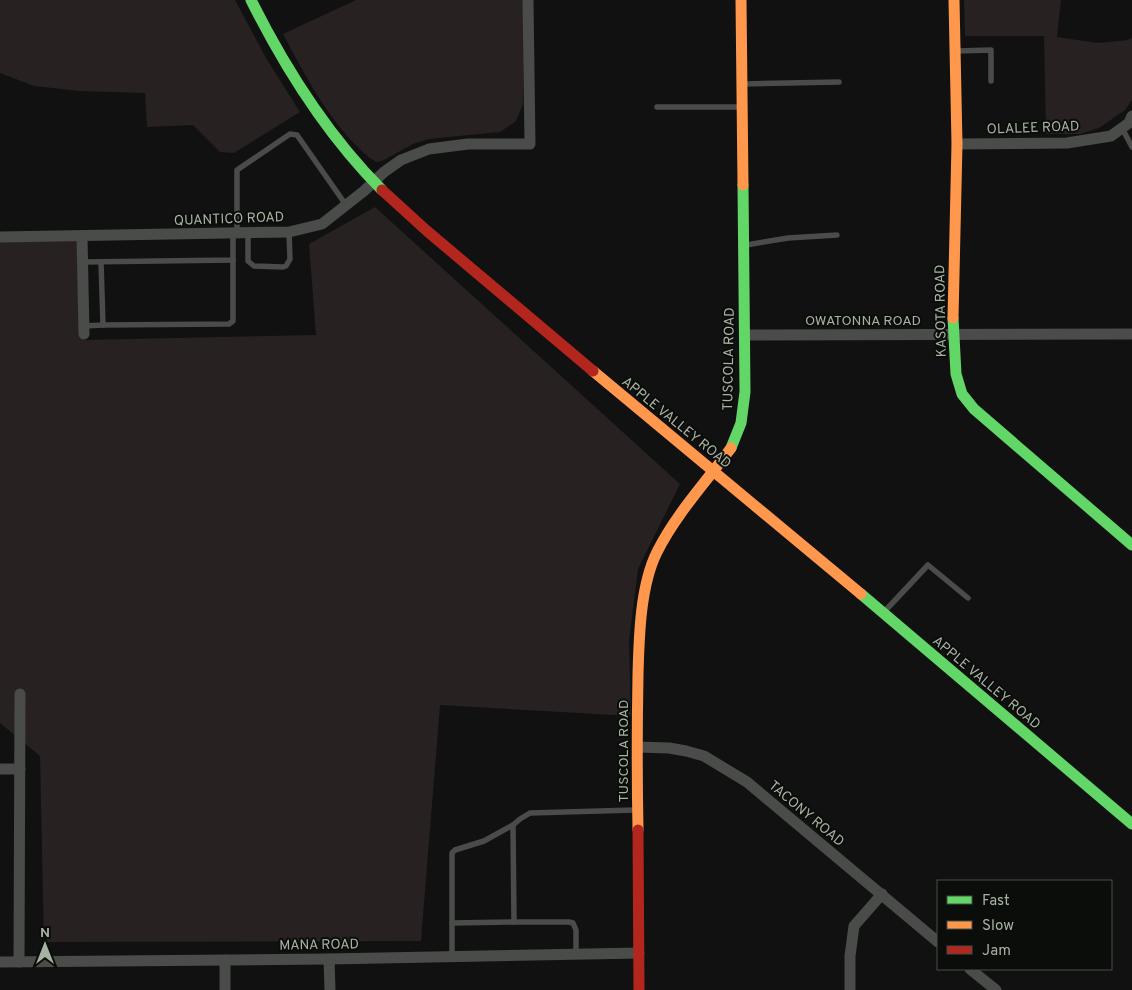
<svg xmlns="http://www.w3.org/2000/svg" width="1132" height="990" font-family="Overpass,sans-serif">
  <rect width="100%" height="100%" fill="#111"/>
  <g fill="#272121">
    <path d="M0 0H235L266 58 300 112 234 153 220 152 193 125 147 127 145 93 79 91 34 86 0 73Z"/>
    <path d="M356 0H524L523 104 516 121 500 132 429 139 413 144 382 161 377 162 371 159C332 127 307 79 283 34Z"/>
    <path d="M964 0H1061L1057 37 1098 43 1128 40 1132 37V100L1125 110 1099 128 1080 134H1046L1044 36H965Z"/>
    <path d="M375 207 680 484 638 569 629 641 631 716 440 705 421 941 44 942 40 756 0 723V241L82 236 84 340 316 335 309 244Z"/>
  </g>
  <g fill="none" stroke-linecap="round" stroke-linejoin="round">
    <g stroke="#494c48" stroke-width="5.5">
      <path d="M957 51 991 50V81"/>
      <path d="M744 84 839 82"/>
      <path d="M657 107H739"/>
      <path d="M1122 128 1132 147"/>
      <path d="M237 233V170L290 134 297 135 346 205"/>
      <path d="M248 233V261L254 266 283 267 286 266 290 259 289 232"/>
      <path d="M746 245 788 238 837 235"/>
      <path d="M83 262 233 260V233"/>
      <path d="M103 325 229 324 233 321V260"/>
      <path d="M84 326 103 325 101 262"/>
      <path d="M884 612 928 565 968 598"/>
      <path d="M452 923 514 922"/>
      <path d="M576 955V930L573 923 569 922H514L513 825 520 819 530 813 635 810"/>
      <path d="M452 957V853L455 850 484 841 513 825"/>
    </g>
    <g stroke="#494c48" stroke-width="11">
      <path d="M957 144 1067 143 1111 136 1129 123 1132 116"/>
      <path d="M82 236 84 334"/>
      <path d="M0 237 289 232 322 224 364 191 384 172 401 160 429 149 468 144H530L528 0"/>
      <path d="M745 335 1132 334"/>
      <path d="M638 747 669 748 686 751 704 756 747 782 938 942"/>
      <path d="M0 769H20"/>
      <path d="M329 959 330 990"/>
      <path d="M225 960V990"/>
      <path d="M0 962 329 959 639 953"/>
      <path d="M19 962 20 694"/>
      <path d="M970 969 996 990"/>
      <path d="M850 990V956L854 926 882 894"/>
    </g>
    <g stroke="#63d668" stroke-width="11">
      <path d="M251 0C286 70 327 135 382 190"/>
      <path d="M953 318 956 374 962 394 974 409 1132 545"/>
      <path d="M731 448 741 423 745 392 743 185"/>
      <path d="M861 594 1132 824"/>
    </g>
    <g stroke="#ff974d" stroke-width="11">
      <path d="M741 0 743 185"/>
      <path d="M953 318 957 144 954 0"/>
      <path d="M593 371 861 594"/>
      <path d="M638 830C637 779 637 727 638 675 639 638 640 586 657 552 676 514 706 482 731 448"/>
    </g>
    <g stroke="#b3261e" stroke-width="11">
      <path d="M382 190 427 231 593 371"/>
      <path d="M638 830 639 990"/>
    </g>
  </g>
  <g text-anchor="middle" stroke-width="4" stroke-linejoin="round" paint-order="stroke">
    <g font-size="14" fill="#a7b2a2" stroke="#0b0d0b">
      <text transform="translate(1033 127) rotate(-2)" y="5">OLALEE ROAD</text>
      <text transform="translate(229 218) rotate(-2)" y="5">QUANTICO ROAD</text>
      <text transform="translate(940 311) rotate(-91)" y="5">KASOTA ROAD</text>
      <text x="863" y="325">OWATONNA ROAD</text>
      <text transform="translate(728 359) rotate(-89)" y="5">TUSCOLA ROAD</text>
      <text transform="translate(677 422) rotate(39)" y="5">APPLE VALLEY ROAD</text>
      <text transform="translate(987 682) rotate(40)" y="5">APPLE VALLEY ROAD</text>
      <text transform="translate(623 751) rotate(-90)" y="5">TUSCOLA ROAD</text>
      <text transform="translate(807 813) rotate(40)" y="5">TACONY ROAD</text>
      <text transform="translate(319 944) rotate(-1)" y="5">MANA ROAD</text>
    </g>
  </g>
  <rect x="937" y="880" width="175" height="90" fill="#0b0d0b" stroke="#494f47"/>
  <rect x="947" y="896" width="25" height="8" fill="#63d668" stroke="#494f47"/>
  <text x="982" y="905" font-size="15" fill="#a7b2a2">Fast</text>
  <rect x="947" y="921" width="25" height="8" fill="#ff974d" stroke="#494f47"/>
  <text x="982" y="930" font-size="15" fill="#a7b2a2">Slow</text>
  <rect x="947" y="946" width="25" height="8" fill="#b3261e" stroke="#494f47"/>
  <text x="982" y="955" font-size="15" fill="#a7b2a2">Jam</text>
  <g transform="translate(45 945)" stroke="#0b0d0b" stroke-width="4" paint-order="stroke">
  <path d="M0-4L9 19L0 12L-9 19Z" fill="#a7b2a2"/>
  <text y="-8" font-size="14" font-weight="bold" text-anchor="middle" fill="#a7b2a2">N</text>
  </g>
</svg>
